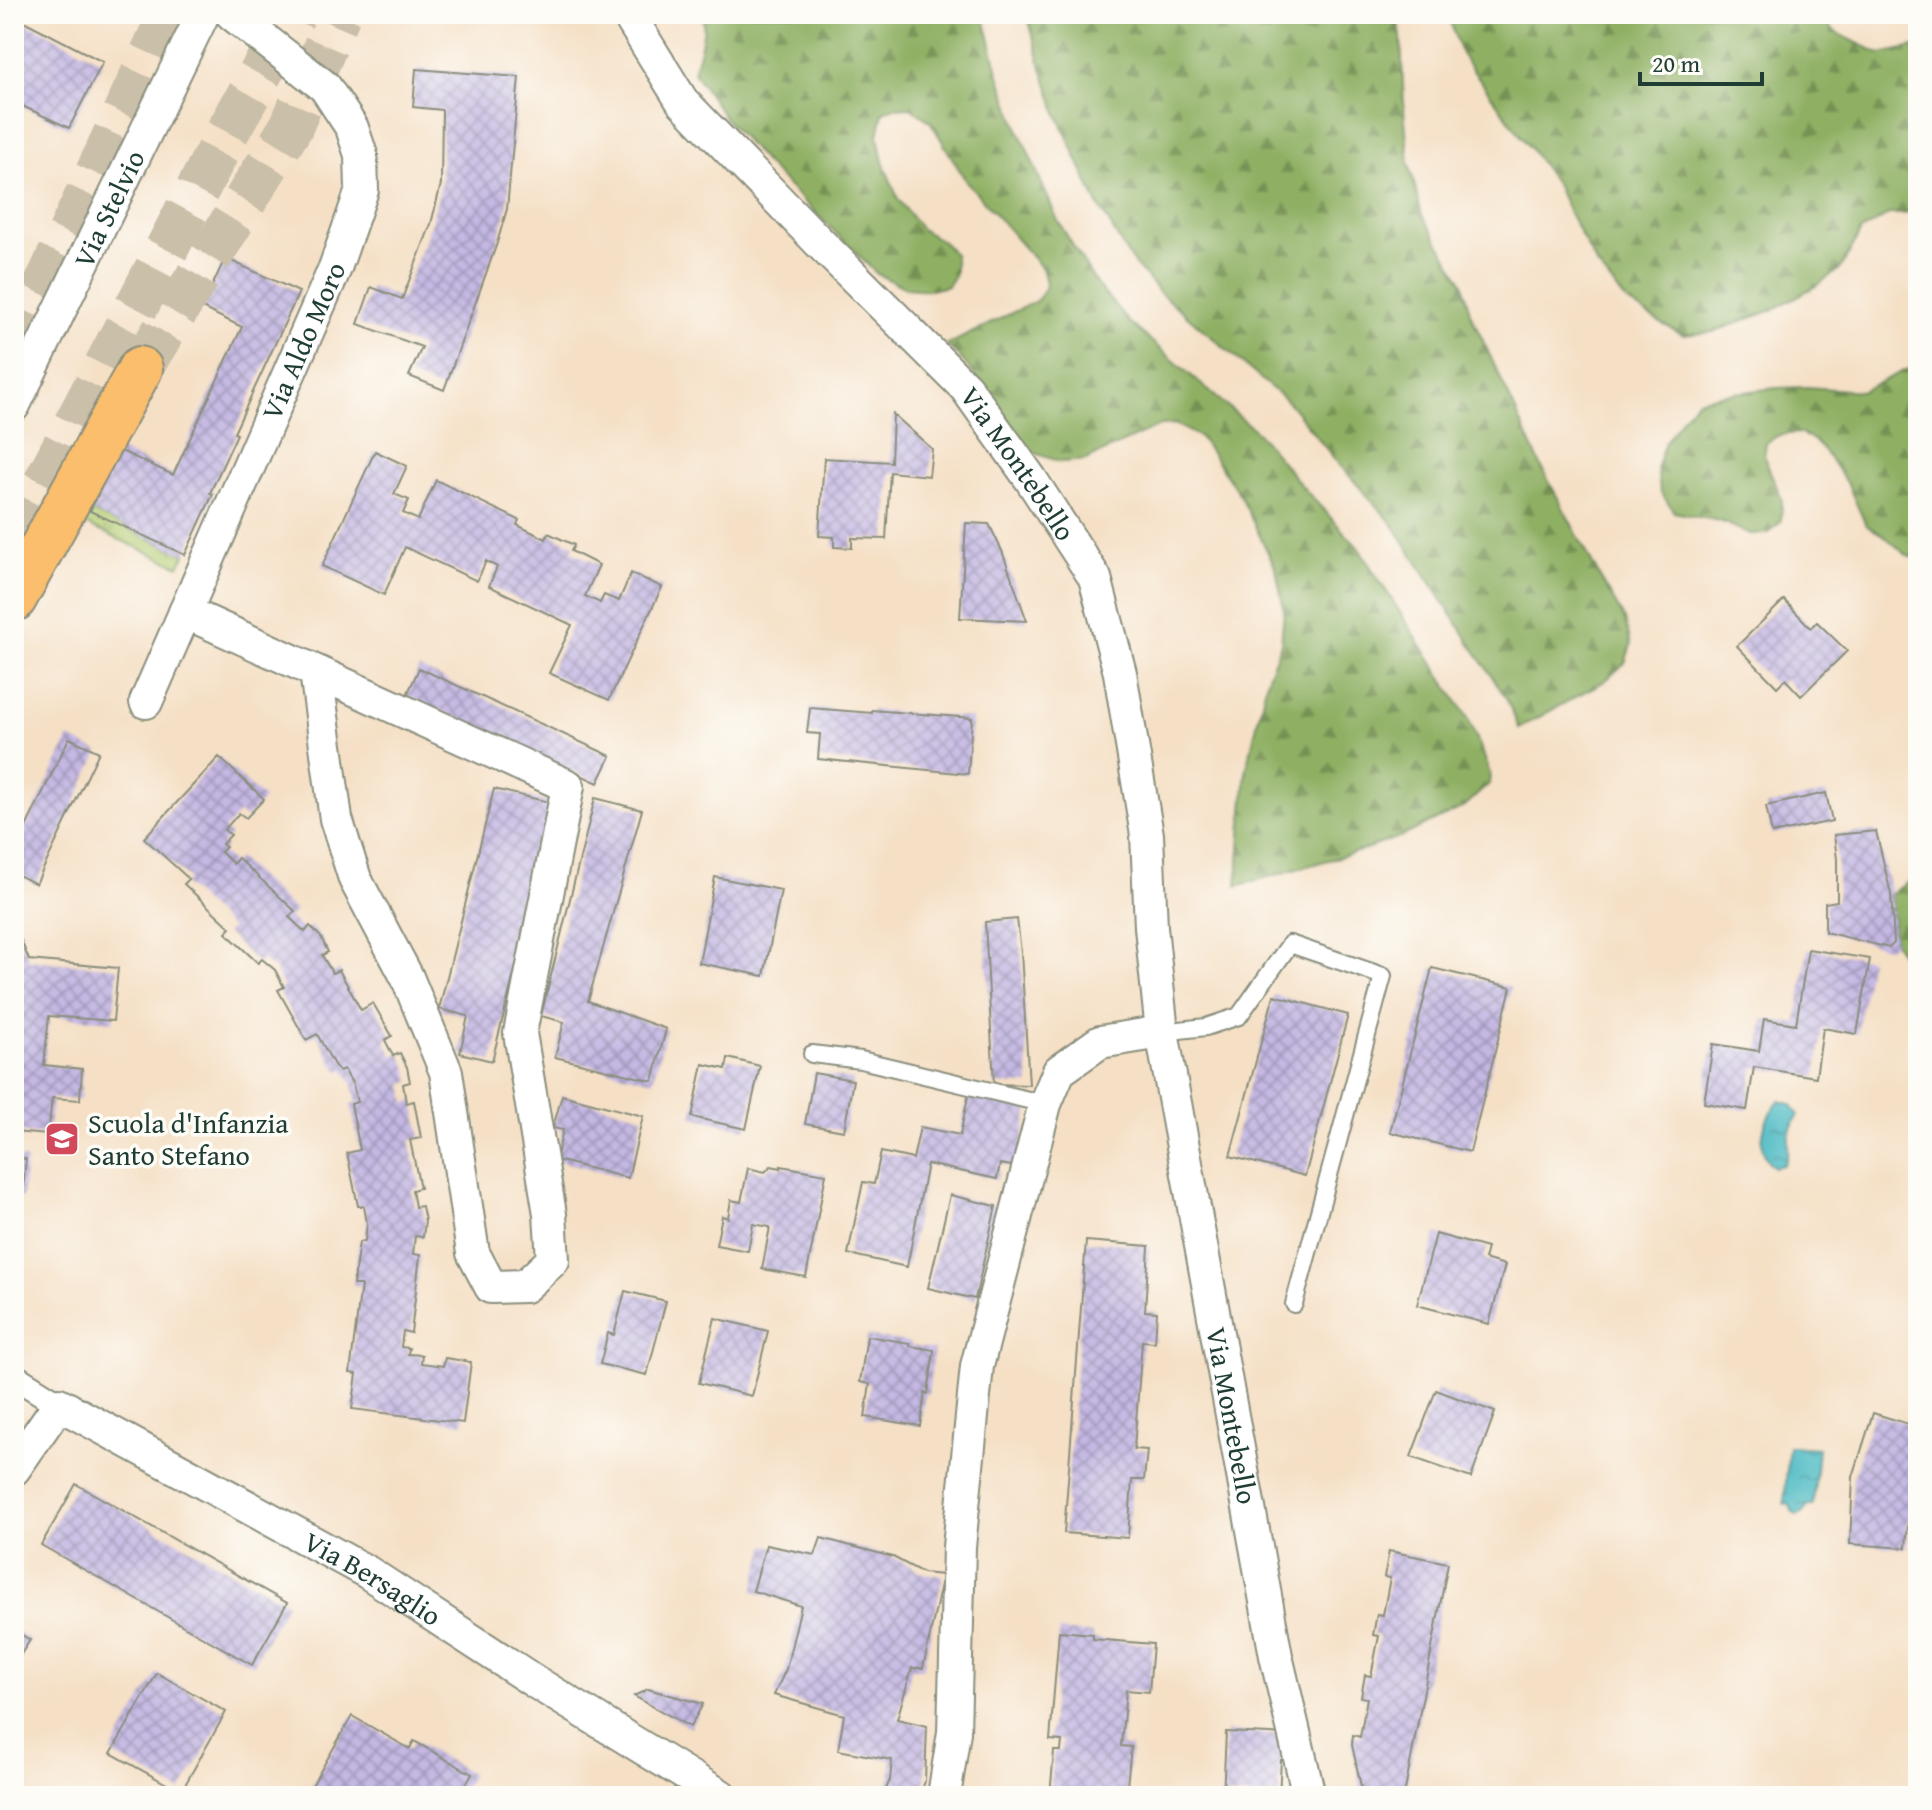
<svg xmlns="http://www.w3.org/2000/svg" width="1932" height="1810" font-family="'Gentium Book Plus',serif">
  <defs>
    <pattern id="grass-tufts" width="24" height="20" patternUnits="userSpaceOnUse" patternTransform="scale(2)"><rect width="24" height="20" fill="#b4cc71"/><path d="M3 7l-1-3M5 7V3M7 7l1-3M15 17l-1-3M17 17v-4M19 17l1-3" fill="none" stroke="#92a75e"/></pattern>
    <pattern id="forest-firs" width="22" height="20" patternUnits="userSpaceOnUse" patternTransform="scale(2)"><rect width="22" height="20" fill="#8fb063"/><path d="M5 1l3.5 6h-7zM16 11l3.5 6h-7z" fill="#749052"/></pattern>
    <pattern id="water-ripples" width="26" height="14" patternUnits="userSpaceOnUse" patternTransform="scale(2)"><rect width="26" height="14" fill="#4cbac3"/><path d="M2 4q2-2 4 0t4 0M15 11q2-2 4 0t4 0" fill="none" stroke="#3f989f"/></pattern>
    <pattern id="building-cross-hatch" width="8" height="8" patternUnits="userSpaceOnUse" patternTransform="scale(2)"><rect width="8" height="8" fill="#c5b8e3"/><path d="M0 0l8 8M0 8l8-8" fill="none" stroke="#9f97b9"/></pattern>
  </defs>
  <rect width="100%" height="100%" fill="#fdfcf7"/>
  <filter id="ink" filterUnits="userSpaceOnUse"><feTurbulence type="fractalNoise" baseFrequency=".0125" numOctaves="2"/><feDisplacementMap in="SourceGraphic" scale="16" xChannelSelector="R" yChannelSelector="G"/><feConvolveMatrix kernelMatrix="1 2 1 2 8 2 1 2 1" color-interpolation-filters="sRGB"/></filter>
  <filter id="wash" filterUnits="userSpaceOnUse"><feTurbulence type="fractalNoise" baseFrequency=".006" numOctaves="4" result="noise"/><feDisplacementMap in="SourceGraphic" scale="32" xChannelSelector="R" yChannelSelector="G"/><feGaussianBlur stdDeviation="1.8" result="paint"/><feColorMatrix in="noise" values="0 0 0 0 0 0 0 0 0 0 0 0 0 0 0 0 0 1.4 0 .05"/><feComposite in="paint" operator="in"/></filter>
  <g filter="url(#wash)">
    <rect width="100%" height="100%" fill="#f5e0c6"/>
    <path fill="url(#grass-tufts)" stroke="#6a8452" stroke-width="2" d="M80 506 90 511 185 555 179 566 73 519Z"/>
    <g fill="url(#forest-firs)" stroke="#57764c" stroke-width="2">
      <path d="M703 14H983L999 75 1019 131 1058 221 1097 285 1129 322 1258 433 1306 491 1358 547 1468 718 1483 753 1490 774 1489 784 1464 807 1402 836 1360 851 1237 886 1246 772 1268 676 1281 644 1284 610 1276 569 1240 495 1200 437 1175 424 1161 425 1086 460 1061 462 1031 452 996 404 964 362 947 345 1036 301C1049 287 1047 285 1042 268L966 181 930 121 909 107 892 108 883 112 878 136 883 162 898 199 921 229 942 241 955 255V274L947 286 930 290 906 288 877 274 770 168 727 121 693 71C699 54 706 33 703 14Z"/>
      <path d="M1027 14H1396L1401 36 1404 109 1409 163 1422 215 1463 283 1470 313 1504 386 1543 470 1598 574 1625 620 1631 645 1625 663 1605 681 1519 728 1506 698 1391 522 1338 463 1289 403 1159 292 1131 260 1096 201 1058 116 1040 62Z"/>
      <path d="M1450 14H1816L1835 32 1880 54 1914 47 1918 59V213L1890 214 1861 231 1841 268 1816 286 1770 311 1713 332 1683 335 1664 325 1626 301 1597 265 1569 213 1556 184 1461 54 1450 21Z"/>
      <path d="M1918 364V560L1905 554 1886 537 1866 525 1849 487 1831 460 1814 440 1799 433 1779 435 1766 443 1764 457 1782 500 1781 521 1769 533 1750 534 1720 521 1674 512 1660 491 1657 466 1665 442 1684 415 1697 400 1726 394 1776 388 1807 387 1862 391Z"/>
      <path d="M1918 875V981L1913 971 1894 943 1891 894Z"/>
    </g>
    <g fill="url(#water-ripples)" stroke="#367c7c" stroke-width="2">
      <path d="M1780 1101 1791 1104 1799 1115C1797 1119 1794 1122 1792 1126 1786 1139 1791 1152 1783 1165L1775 1167C1753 1153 1763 1116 1780 1101Z"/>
      <path d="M1789 1446 1818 1448 1813 1506 1808 1505 1803 1513 1797 1515 1793 1512 1789 1504H1784Z"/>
    </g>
    <g id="blocks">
      <g fill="url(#building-cross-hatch)">
        <path d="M14 16 103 62 69 128 14 102Z"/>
        <path d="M416 69 519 77 507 209 497 243 444 390 409 376 422 347 358 324 371 287 402 299 431 224 441 184 442 110 413 107Z"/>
        <path d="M225 258 299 292 234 433 237 434 210 493 213 494 185 555 90 511 119 450 173 475 242 327 202 308Z"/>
        <path d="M893 414 932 449 929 476 890 472 886 539 852 538V548L834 547V537L819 536 824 458 891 462Z"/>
        <path d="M375 451 407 466 394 494 409 500 403 513 418 520 436 480 519 520 517 525 546 539 548 533 574 545 571 551 599 565 585 596 600 603 604 595 619 601 631 573 662 587 609 700 549 673 572 625 489 586 497 567 486 561 477 581 405 547 384 595 322 566Z"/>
        <path d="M966 523 989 524 1002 551 1027 621 960 618Z"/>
        <path d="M1784 600 1811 628 1817 622 1847 651 1801 696 1785 679 1777 687 1737 646Z"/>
        <path d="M419 668 611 756 598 783 407 695Z"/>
        <path d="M810 708 872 713V710L972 718 968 774 818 759 820 734 807 733Z"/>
        <path d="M69 738 99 752 36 884 14 873V852Z"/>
        <path d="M219 757 264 799 246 818 239 813 224 830 231 835 222 844 226 847 221 852 233 864 238 858 295 911 289 917 305 932 310 926 321 937 328 952 322 955 332 973 339 970 361 1010 373 1003 392 1036 385 1040 393 1056 400 1053 407 1067 410 1082 403 1084 406 1103 414 1101 421 1138 410 1140 420 1188 412 1190 415 1207 422 1206 425 1221 423 1237 415 1236 413 1254 420 1255 411 1333 403 1331 401 1347 409 1348 408 1354 422 1355 421 1363 443 1366 445 1358 471 1362 463 1423 352 1409 357 1374 350 1373 361 1285H353L359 1242 365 1241 367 1223 364 1206H358L347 1153 360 1150 351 1104 357 1102 353 1085 344 1069 339 1071 334 1065 317 1034 306 1040 278 990 284 987 275 970 262 959 258 963 226 933 231 928 184 884 189 879 144 838Z"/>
        <path d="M494 789 557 804 492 1061 460 1053 468 1016 439 1009Z"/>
        <path d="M1826 793 1832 821 1772 834 1766 806Z"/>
        <path d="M595 798 642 810 588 1001 666 1029 653 1081 555 1057 564 1022 541 1016Z"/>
        <path d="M1876 831 1891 894 1894 943 1889 948 1825 932V903L1837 901V859L1834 835Z"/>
        <path d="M715 877 781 890 764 976 699 963Z"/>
        <path d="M1017 919 1021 952 1029 1085 994 1084 985 922Z"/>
        <path d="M14 929 20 938 29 960 118 968 113 1021 49 1016 44 1065 82 1069 80 1100 52 1098 48 1135 14 1132Z"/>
        <path d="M1808 949 1870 959 1857 1034 1823 1028 1816 1077 1754 1067 1747 1110 1704 1103 1713 1044 1759 1051 1764 1019 1796 1024Z"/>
        <path d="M1432 968 1511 987 1470 1152 1390 1132Z"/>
        <path d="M1274 995 1348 1015 1305 1176 1230 1156Z"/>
        <path d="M728 1058 760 1066 746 1129 692 1117 703 1064 726 1069Z"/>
        <path d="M814 1073 853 1080 844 1131 805 1124Z"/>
        <path d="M969 1092 1030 1104 1017 1167 1000 1164 997 1179 927 1164 907 1267 848 1254 863 1182 874 1184 881 1152 913 1159 920 1127 960 1135Z"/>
        <path d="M562 1095 643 1116 628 1178 556 1160 563 1130 553 1128Z"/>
        <path d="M14 1158 26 1159 22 1198 19 1197 16 1228H14Z"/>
        <path d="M771 1166 781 1168V1166L826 1174 806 1277 762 1269 770 1227 753 1224 748 1251 716 1245 722 1216 728 1218 731 1200 741 1202 748 1168 765 1172Z"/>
        <path d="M950 1195 996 1206 975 1299 928 1288Z"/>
        <path d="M1436 1234 1487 1248 1484 1259 1505 1265 1489 1324 1417 1305Z"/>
        <path d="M1086 1241 1149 1246 1145 1311 1157 1312 1155 1342 1142 1341 1134 1449 1147 1450 1144 1480H1132L1128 1538 1064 1533Z"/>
        <path d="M625 1291 666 1301 647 1375 600 1364 608 1333 614 1335Z"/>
        <path d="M715 1318 768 1331 752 1396 699 1383Z"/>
        <path d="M867 1336 910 1343V1346L934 1350 928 1394 925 1393 920 1426 865 1417 870 1384 860 1382Z"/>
        <path d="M1436 1390 1495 1412 1471 1478 1411 1457Z"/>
        <path d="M1873 1413 1918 1427V1463L1911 1487 1906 1548 1850 1544 1853 1477Z"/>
        <path d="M76 1484 287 1603 252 1665 41 1545Z"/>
        <path d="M821 1538 893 1557 923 1573 943 1575 923 1668H912L897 1719 927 1726 925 1781 922 1790H924L923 1796H883L890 1780 892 1760 838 1750 844 1715 774 1695 786 1669 801 1606 753 1591 766 1545 815 1555Z"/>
        <path d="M1389 1551 1448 1563 1404 1796H1363L1352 1745 1353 1735 1360 1737 1367 1698 1361 1697 1365 1675 1371 1676 1379 1636 1373 1635 1377 1614 1383 1615 1390 1578 1384 1577Z"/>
        <path d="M14 1630 30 1640 14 1665Z"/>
        <path d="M1059 1631 1093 1634V1639L1153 1644 1149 1692 1126 1690 1121 1746 1131 1747 1126 1796H1050L1054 1751H1061L1062 1741 1050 1740Z"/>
        <path d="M157 1673 226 1712 181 1792 111 1753Z"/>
        <path d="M648 1689 703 1704 690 1727 634 1696Z"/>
        <path d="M352 1716 410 1749 414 1741 472 1774 459 1796H306Z"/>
        <path d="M1226 1732 1290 1735 1289 1760H1281L1279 1796H1223Z"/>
      </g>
    </g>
  </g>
  <g filter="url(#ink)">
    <use href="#blocks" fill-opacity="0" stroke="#8a8e7d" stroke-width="2"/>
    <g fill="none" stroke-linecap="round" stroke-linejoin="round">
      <g stroke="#cabfa9" stroke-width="44" stroke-dasharray="44 22" stroke-linecap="butt">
        <path d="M14 354 170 14"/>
        <path d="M140 369 291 127 339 14"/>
        <path d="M14 542 228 131 294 14"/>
      </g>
      <g stroke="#8a8e7d" stroke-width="20">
        <g id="service">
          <path d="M1162 1032 1206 1027 1239 1016 1290 944 1383 976 1294 1304"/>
          <path d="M812 1054 861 1060 1045 1104"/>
        </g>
      </g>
      <g stroke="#8a8e7d" stroke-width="28">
        <path id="pedestrian" d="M14 1376 59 1404"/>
      </g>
      <g stroke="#8a8e7d" stroke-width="36">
        <g id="minor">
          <path id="s1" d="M628 14 682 101 822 245 966 388 1030 478 1095 578 1120 673 1147 835 1151 927 1162 1032 1276 1656 1309 1796"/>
          <path id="s2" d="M14 405 203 14"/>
          <path d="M185 612 568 786 520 1033 550 1214 553 1260 525 1286 491 1287 473 1253 446 1072 407 977 355 879 336 819 316 672"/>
          <path id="s3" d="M146 702 335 268 362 190 361 155 352 128 325 87 232 14"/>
          <path id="s4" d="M14 1469 59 1404 367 1572 537 1683 721 1796"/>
          <path d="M944 1796 954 1732 959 1547 977 1366 1045 1104 1059 1071 1100 1042 1162 1032"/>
        </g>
      </g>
      <g stroke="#8a8e7d" stroke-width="48">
        <path id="trunk" d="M14 599 140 369"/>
      </g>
      <use href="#service" stroke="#fff" stroke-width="16"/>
      <use href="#pedestrian" stroke="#fff" stroke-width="24"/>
      <use href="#minor" stroke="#fff" stroke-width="32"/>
      <use href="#trunk" stroke="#fabe6d" stroke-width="44"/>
    </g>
  </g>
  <defs>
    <g id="school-square" transform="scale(1.8)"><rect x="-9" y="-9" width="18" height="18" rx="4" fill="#d1495b" stroke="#fdfcf7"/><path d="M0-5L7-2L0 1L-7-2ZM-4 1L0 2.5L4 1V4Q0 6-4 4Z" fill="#fff"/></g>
  </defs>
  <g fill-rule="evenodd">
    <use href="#school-square" x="62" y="1139"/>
  </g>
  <g text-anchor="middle" stroke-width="7" stroke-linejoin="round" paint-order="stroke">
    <g font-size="28" fill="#1f3d34" stroke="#fdfcf7">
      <text dy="10" stroke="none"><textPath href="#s2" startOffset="218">Via Stelvio</textPath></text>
      <text dy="10" stroke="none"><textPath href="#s3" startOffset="394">Via Aldo Moro</textPath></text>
      <text dy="10" stroke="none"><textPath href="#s1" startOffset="598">Via Montebello</textPath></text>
      <text dy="10" stroke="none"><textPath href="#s1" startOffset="1586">Via Montebello</textPath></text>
      <text dy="10" stroke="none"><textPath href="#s4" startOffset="438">Via Bersaglio</textPath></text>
    </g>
    <g font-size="28" fill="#1f3d34" stroke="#fdfcf7" text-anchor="start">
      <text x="88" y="1133">Scuola d'Infanzia<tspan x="88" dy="32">Santo Stefano</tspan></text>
    </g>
  </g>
  <rect width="1932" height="1810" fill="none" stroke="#fdfcf7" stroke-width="48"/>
  <path d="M1640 72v12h122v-12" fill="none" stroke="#1f3d34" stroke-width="4"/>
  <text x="1652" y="72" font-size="24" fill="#1f3d34" stroke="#fdfcf7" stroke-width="6" paint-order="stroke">20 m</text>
</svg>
